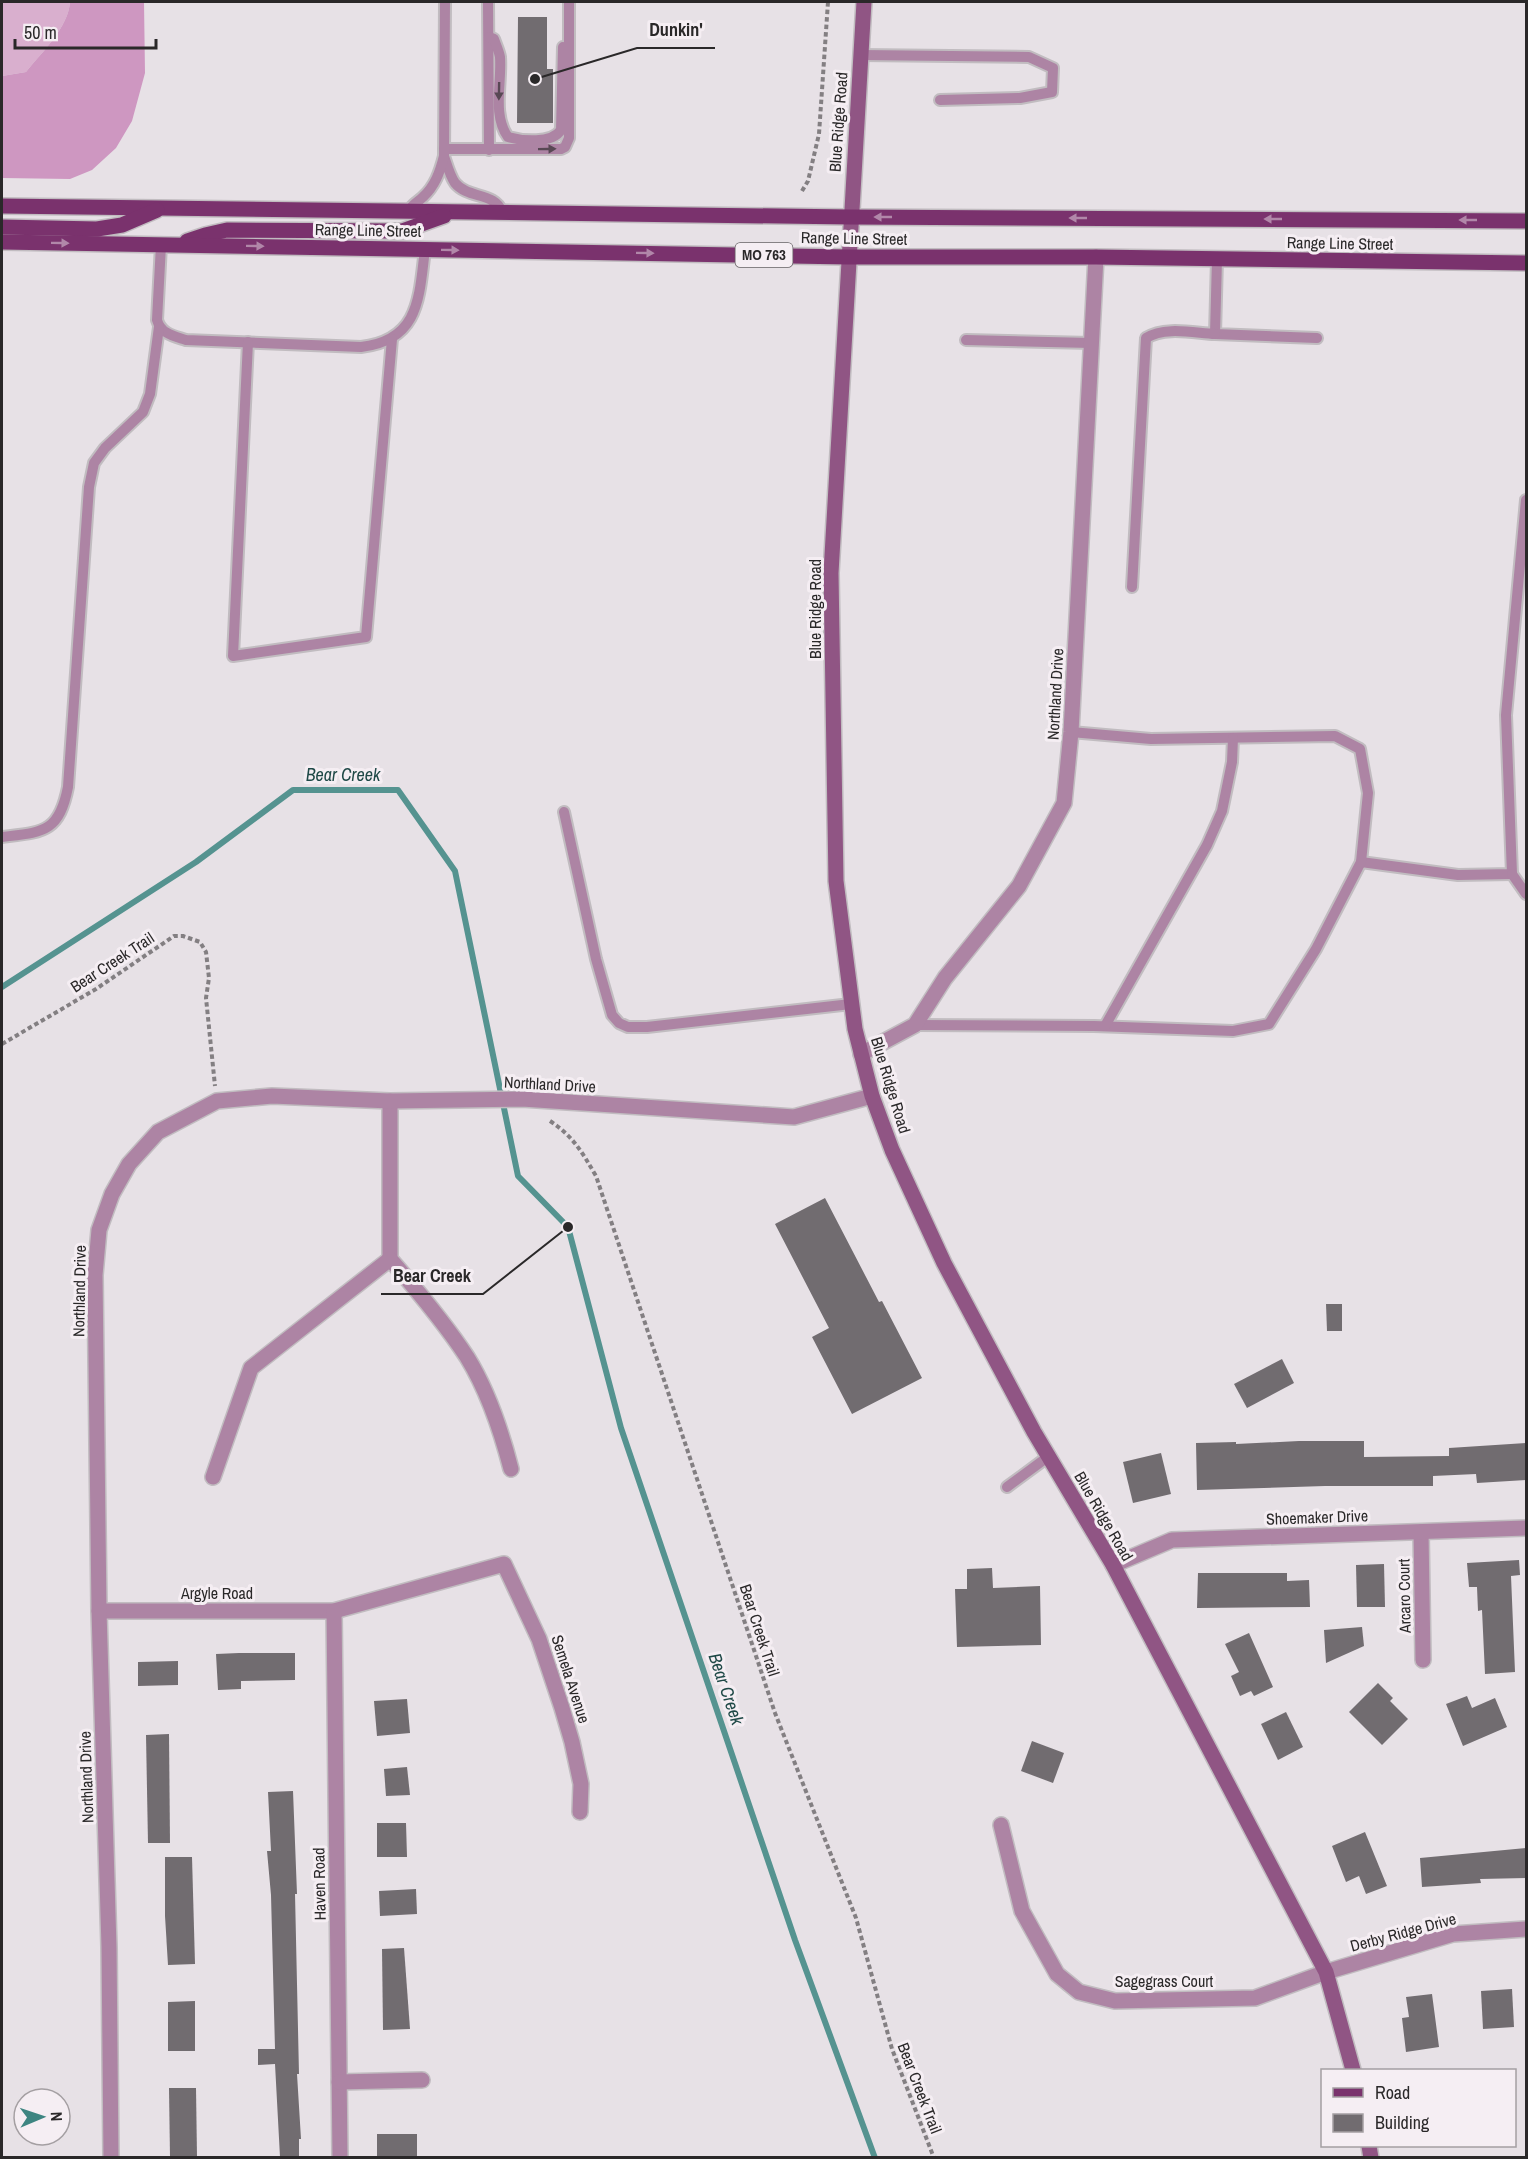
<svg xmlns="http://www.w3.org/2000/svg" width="1528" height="2159" font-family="'Archivo Narrow',sans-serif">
  <rect width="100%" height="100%" fill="#e7e1e6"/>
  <path fill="#d9afce" d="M2 2H70C68 28 42 52 26 72L2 76Z"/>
  <path fill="#ce97c1" d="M70 2H144L145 73 132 121 116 148 92 170 70 179 2 178V76L26 72C42 52 68 28 70 2Z"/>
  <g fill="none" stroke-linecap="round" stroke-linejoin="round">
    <path stroke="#559390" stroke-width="6" d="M2 987 196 862 293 790H398L455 871 518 1176 568 1227 621 1428 795 1940 875 2158"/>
  </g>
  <g fill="#716c70">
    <path d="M518 17H547V69H553V123H517Z"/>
    <path d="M825 1198 879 1302 882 1301 922 1378 852 1414 812 1337 829 1328 775 1224Z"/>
    <path d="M1326 1304H1342V1331H1327Z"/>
    <path d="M1282 1359 1294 1383 1247 1408 1234 1384Z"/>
    <path d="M1299 1441H1364V1457L1449 1456V1448L1527 1443V1480L1477 1483 1476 1474 1433 1476V1486H1325L1197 1490 1196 1443 1236 1442V1444Z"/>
    <path d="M1161 1453 1171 1494 1133 1503 1123 1462Z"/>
    <path d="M1519 1560 1520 1575 1511 1576 1515 1672 1485 1674 1482 1610 1478 1611 1477 1587H1469L1467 1563Z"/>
    <path d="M1384 1564 1385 1607H1357L1356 1565Z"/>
    <path d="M992 1568 993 1588 1040 1586 1041 1645 957 1647 955 1589H967V1569Z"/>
    <path d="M1198 1573H1287V1581L1309 1580 1310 1607 1197 1608Z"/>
    <path d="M1362 1627 1364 1646 1326 1663 1324 1630Z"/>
    <path d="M1249 1633 1273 1687 1254 1696 1251 1691 1240 1696 1231 1676 1239 1672 1225 1644Z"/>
    <path d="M239 1653H295V1680L241 1681V1689L218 1690 216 1654Z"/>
    <path d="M178 1661V1685L138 1686V1662Z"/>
    <path d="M1378 1683 1393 1698 1390 1701 1408 1719 1382 1745 1349 1712Z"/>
    <path d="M1467 1696 1472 1708 1495 1698 1507 1727 1463 1746 1446 1704Z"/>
    <path d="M407 1699 410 1733 377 1736 374 1701Z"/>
    <path d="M1286 1712 1303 1747 1278 1760 1261 1724Z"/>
    <path d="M169 1734 170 1843H148L146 1735Z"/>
    <path d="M1032 1741 1064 1753 1053 1783 1021 1771Z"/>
    <path d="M407 1767 410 1795 386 1796 384 1769Z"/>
    <path d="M293 1791 297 1894H295L299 2074H297L301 2139H299V2157H280L275 2064 258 2065V2049H275L271 1895 267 1851H271L268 1792Z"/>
    <path d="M377 1823H406L407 1857H377Z"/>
    <path d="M1365 1832 1387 1886 1366 1894 1359 1876 1346 1882 1332 1846Z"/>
    <path d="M1527 1848V1878L1480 1879 1481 1883 1422 1887 1420 1858Z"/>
    <path d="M165 1857H192L195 1964 168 1965 165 1916Z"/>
    <path d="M416 1889 417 1914 380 1916 379 1891Z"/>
    <path d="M404 1948 410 2029 383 2030 382 1949Z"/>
    <path d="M1512 1989 1514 2027 1483 2029 1481 1991Z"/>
    <path d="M1432 1994 1439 2047 1406 2052 1402 2018 1409 2017 1406 1997Z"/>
    <path d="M195 2001V2051H168V2002Z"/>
    <path d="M169 2088H196L197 2157H170Z"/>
    <path d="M377 2134H417V2156L377 2157Z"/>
  </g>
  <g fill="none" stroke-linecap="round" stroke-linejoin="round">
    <g stroke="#c1bcc0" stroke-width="14">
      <g id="lane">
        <path d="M488 2 489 150"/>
        <path d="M489 37 494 39C496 45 499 51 500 57 502 83 492 115 508 137 522 141 552 144 561 130L563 47"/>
        <path d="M861 55 1029 57 1053 68 1052 92 1020 98 940 100"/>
        <path d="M444 149H561L565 147 569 138V2"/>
        <path d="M444 156C447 165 450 176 455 183 468 199 495 192 502 212"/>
        <path d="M409 211C412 204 418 202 423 197 435 186 440 172 444 156L445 2"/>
        <path d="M161 245 157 320C161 334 174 336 186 340L361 347C420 340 419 297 425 249"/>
        <path d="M1217 259 1215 334 1317 338"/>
        <path d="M966 340 1091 343"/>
        <path d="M248 342 233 656 366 637 392 339"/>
        <path d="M1132 587 1146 338C1165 326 1194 333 1215 334"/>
        <path d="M564 812 596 959 612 1015 619 1023 628 1027H647L851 1004"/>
        <path d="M2 837C43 832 59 833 68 787L89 487 94 463 105 448 143 412 150 394 159 327"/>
        <path d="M1361 862 1458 875 1512 874 1506 715 1526 500"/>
        <path d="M1512 874 1526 894"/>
        <path d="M915 1025 1094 1026 1233 1031 1269 1024 1316 949 1361 862 1368 793 1360 749 1335 736 1151 739 1071 732"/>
        <path d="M1105 1026 1207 845 1222 811 1232 762 1233 738"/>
        <path d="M1007 1487 1049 1456"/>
      </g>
    </g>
    <g stroke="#c1bcc0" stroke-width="18">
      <g id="street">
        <path d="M861 1054 915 1025 945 978 1019 886 1064 803 1071 732 1096 257"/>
        <path d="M390 1101V1259C417 1290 444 1322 467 1357 488 1391 501 1430 511 1469"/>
        <path d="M213 1477 251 1368 390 1259"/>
        <path d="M1421 1532 1423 1660"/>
        <path d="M1113 1565 1172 1540 1526 1528"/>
        <path d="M99 1611H334L504 1564 539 1639 562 1708 572 1742 581 1784 580 1812"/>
        <path d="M334 1611 340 2158"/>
        <path d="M1001 1825 1022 1911 1057 1974 1079 1992 1115 2001 1255 1998 1326 1972 1453 1934 1526 1929"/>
        <path d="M339 2082 422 2080"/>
        <path d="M111 2158 109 1947 99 1611 95 1275 99 1230 112 1194 129 1164 158 1132 217 1101 272 1096 390 1101 522 1099 794 1117 872 1096"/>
      </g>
    </g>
    <g stroke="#c1bcc0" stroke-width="18">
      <g id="secondary">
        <path d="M864 2 831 573 836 881 855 1029 872 1096 892 1150 944 1263 1034 1432 1113 1565 1326 1972 1353 2070"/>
        <path d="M1369 2146 1371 2158"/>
      </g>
    </g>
    <g stroke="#c1bcc0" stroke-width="18">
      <g id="primary">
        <path d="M2 206 850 217 1526 221"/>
        <path d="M2 227 97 229 122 225 157 210"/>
        <path d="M187 241 205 235 227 230 402 231 444 216"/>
        <path d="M2 242 848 257H1096L1526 263"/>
      </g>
    </g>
    <g stroke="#837f82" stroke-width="4" stroke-dasharray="4.5 3" stroke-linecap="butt">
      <path d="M802 191 808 181 819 134 828 2"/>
      <path d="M2 1044 96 989 174 936H183L200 942 206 952 209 978 206 998 215 1086"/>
      <path d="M550 1121C573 1136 582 1152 596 1176L775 1713 856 1918 892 2049 934 2158"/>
    </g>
    <use href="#lane" stroke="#ad84a4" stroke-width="10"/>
    <use href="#street" stroke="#ad84a4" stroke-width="15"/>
    <use href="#secondary" stroke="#905584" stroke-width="15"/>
    <use href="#primary" stroke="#7a326d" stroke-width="15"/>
  </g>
  <defs><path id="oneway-solid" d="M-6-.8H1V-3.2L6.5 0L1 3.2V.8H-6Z" transform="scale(1.5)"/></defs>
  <g fill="#584854">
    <use href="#oneway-solid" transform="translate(499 91) rotate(91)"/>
    <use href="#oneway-solid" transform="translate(547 149) rotate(-1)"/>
  </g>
  <g fill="#b187a9">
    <use href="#oneway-solid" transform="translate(883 217) rotate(-180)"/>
    <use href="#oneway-solid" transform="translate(1078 218) rotate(-180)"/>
    <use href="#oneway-solid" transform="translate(1273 219) rotate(-180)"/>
    <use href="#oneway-solid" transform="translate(1468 220) rotate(-180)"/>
    <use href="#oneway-solid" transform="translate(60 243) rotate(1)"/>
    <use href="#oneway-solid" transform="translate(255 246) rotate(1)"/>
    <use href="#oneway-solid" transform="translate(450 250) rotate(1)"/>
    <use href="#oneway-solid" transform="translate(645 253) rotate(1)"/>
  </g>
  <g text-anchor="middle" stroke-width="6" stroke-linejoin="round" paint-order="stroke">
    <rect fill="#f5eef3" stroke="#676366" stroke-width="1.5" x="735.5" y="243" width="57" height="24" rx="4.5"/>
    <g font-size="15" font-weight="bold" fill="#2a2829">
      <text x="764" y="260">MO 763</text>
    </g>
    <g font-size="16" fill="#2a2829" stroke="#f5eef3">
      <text transform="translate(838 122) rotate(-86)" y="6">Blue Ridge Road</text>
      <text transform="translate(368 230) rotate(1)" y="6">Range Line Street</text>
      <text transform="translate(854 238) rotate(1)" y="6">Range Line Street</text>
      <text transform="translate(1340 243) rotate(1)" y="6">Range Line Street</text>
      <text transform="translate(815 609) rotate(-90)" y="6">Blue Ridge Road</text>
      <text transform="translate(1055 694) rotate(-87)" y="6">Northland Drive</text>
      <text transform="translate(112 962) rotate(-33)" y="6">Bear Creek Trail</text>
      <text transform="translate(550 1084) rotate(3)" y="6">Northland Drive</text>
      <text transform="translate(891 1085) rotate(73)" y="6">Blue Ridge Road</text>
      <text transform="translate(79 1291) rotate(-89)" y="6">Northland Drive</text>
      <text transform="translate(1104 1516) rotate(60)" y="6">Blue Ridge Road</text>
      <text transform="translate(1317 1517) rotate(-2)" y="6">Shoemaker Drive</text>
      <text x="217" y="1599">Argyle Road</text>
      <text transform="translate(1404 1596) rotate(-91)" y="6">Arcaro Court</text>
      <text transform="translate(760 1630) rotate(72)" y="6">Bear Creek Trail</text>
      <text transform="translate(571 1679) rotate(72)" y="6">Semela Avenue</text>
      <text transform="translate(86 1777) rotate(-92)" y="6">Northland Drive</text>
      <text transform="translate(319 1884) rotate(-91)" y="6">Haven Road</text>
      <text transform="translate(1403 1932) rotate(-15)" y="6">Derby Ridge Drive</text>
      <text x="1164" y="1987">Sagegrass Court</text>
      <text transform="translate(920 2088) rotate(69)" y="6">Bear Creek Trail</text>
    </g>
    <g font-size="18" font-style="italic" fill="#1f4947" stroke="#f5eef3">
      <text x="343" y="781">Bear Creek</text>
      <text transform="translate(726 1689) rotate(71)" y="6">Bear Creek</text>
    </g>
  </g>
  <path fill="none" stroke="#2a2829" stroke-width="2" d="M535 79L637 48H715M568 1227L483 1294H381"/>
  <g fill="#2a2829" stroke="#f5eef3" stroke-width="2">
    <circle cx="535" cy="79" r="6"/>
    <circle cx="568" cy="1227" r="6"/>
  </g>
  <g font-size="18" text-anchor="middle" font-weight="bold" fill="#2a2829" stroke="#f5eef3" stroke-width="6" stroke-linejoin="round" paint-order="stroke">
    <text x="676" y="36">Dunkin'</text>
    <text x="432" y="1282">Bear Creek</text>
  </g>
  <rect width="1528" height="2159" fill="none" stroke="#2a2829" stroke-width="6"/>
  <rect x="1321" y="2069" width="195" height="78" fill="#f5eef3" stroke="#a49fa2" stroke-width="1.5"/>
  <rect x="1333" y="2088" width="30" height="9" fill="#7a326d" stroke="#a49fa2" stroke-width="1.5"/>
  <text x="1375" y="2099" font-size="18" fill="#2a2829">Road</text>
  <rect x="1333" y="2114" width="30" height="18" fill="#716c70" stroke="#a49fa2" stroke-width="1.5"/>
  <text x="1375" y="2129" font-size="18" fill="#2a2829">Building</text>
  <g transform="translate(42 2117) rotate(88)"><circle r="28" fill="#f5eef3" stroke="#a49fa2" stroke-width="1.5"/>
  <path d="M0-4.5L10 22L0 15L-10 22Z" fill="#3d8581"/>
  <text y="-9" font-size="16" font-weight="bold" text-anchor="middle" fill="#2a2829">N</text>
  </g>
  <path d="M15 39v9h141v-9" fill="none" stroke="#2a2829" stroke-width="3"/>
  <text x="24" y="39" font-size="18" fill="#2a2829" stroke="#f5eef3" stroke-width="4.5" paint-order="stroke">50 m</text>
</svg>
